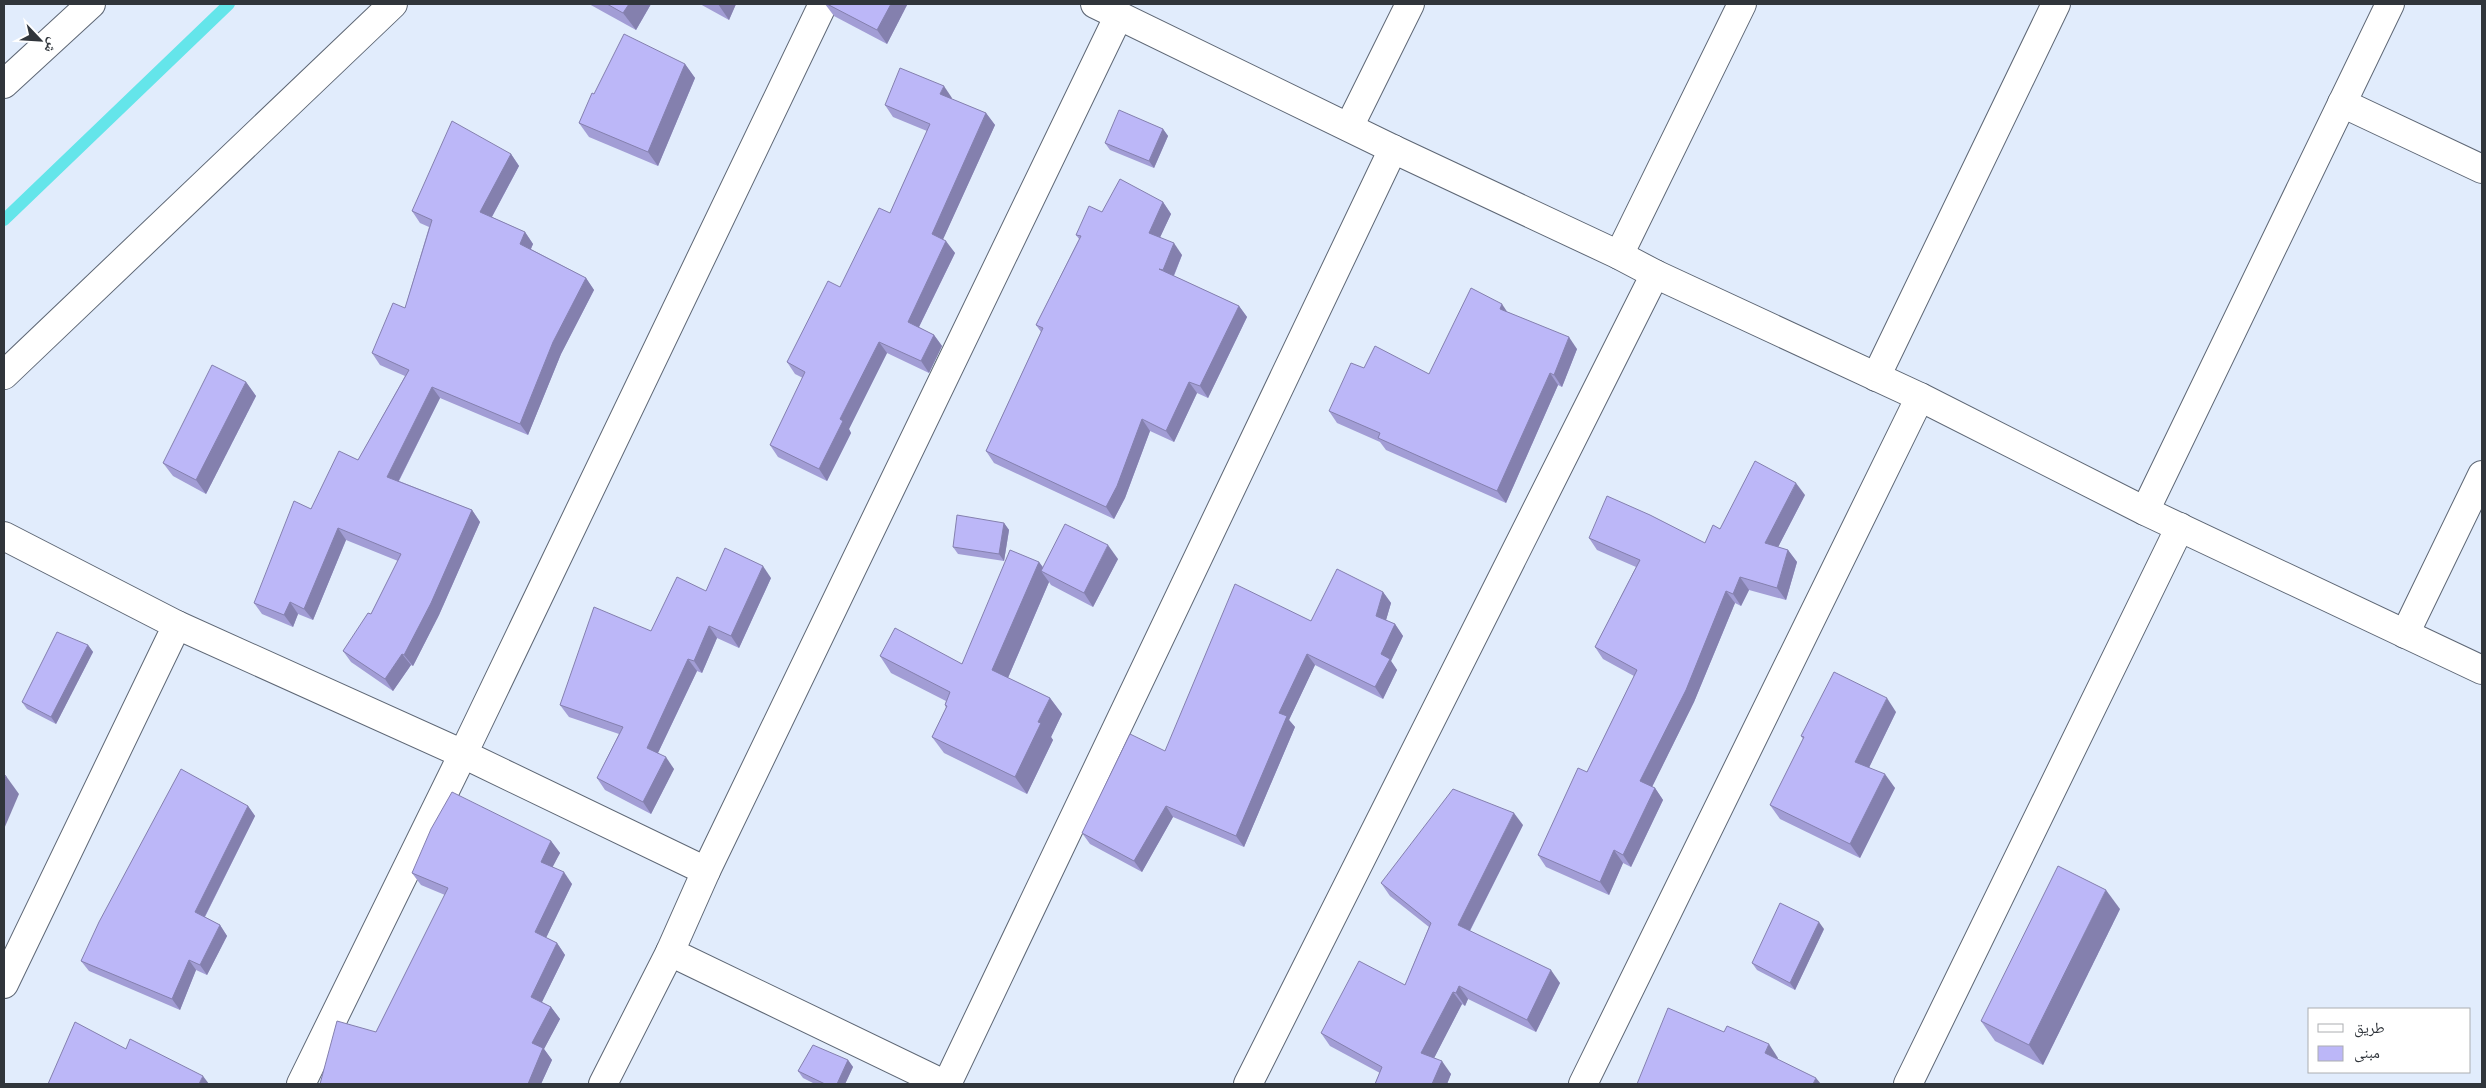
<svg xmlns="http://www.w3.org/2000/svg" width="2486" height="1088" font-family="Roboto,'Noto Naskh Arabic',sans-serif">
  <rect width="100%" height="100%" fill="#e1ecfc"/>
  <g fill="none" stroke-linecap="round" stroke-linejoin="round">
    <path stroke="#64e5ea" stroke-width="12" d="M4 220 229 4"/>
    <g stroke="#5e6775" stroke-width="30">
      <g id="minor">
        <path d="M1095 4 1393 149 1619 255 1655 274 1920 397 2145 511 2482 670"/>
        <path d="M4 84 91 4"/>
        <path d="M2342 103 2482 169"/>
        <path d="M1349 127 1410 4"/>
        <path d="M1619 255 1742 4"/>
        <path d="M1876 377 2056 4"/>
        <path d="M2145 511 2390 4"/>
        <path d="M4 536 177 625 4 984"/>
        <path d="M177 625 463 754 706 871"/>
        <path d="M2405 634 2482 475"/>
        <path d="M670 952 944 1084"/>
        <path d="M301 1084 463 754 823 4"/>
        <path d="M603 1084 670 952 706 871 1119 15"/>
        <path d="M947 1084 1393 149"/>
        <path d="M1248 1084 1655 274"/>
        <path d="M1583 1084 1920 397"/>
        <path d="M1908 1084 2180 527"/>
      </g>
    </g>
    <g stroke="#5e6775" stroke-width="30">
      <path id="major" d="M4 375 393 4"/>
    </g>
    <use href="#minor" stroke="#fff" stroke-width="28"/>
    <use href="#major" stroke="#fff" stroke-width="28"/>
  </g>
  <g fill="#a29dd5">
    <path d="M589 4H651L636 30Z"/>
    <path d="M700 4H736L729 20Z"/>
    <path d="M825 4H906L907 5 887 44 834 16Z"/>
    <path d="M685 64 695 78 658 166 589 137 579 123 594 94Z"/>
    <path d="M952 98 951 99 986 113 995 125 943 239 955 253 919 327 934 335 942 346 929 373 887 353 849 429 851 433 827 481 778 457 770 445 803 378 795 374 787 362 840 287 890 213 927 131 893 117 885 105Z"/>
    <path d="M1163 129 1168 136 1154 168 1110 150 1105 143Z"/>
    <path d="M511 154 519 166 492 217 525 232 533 244 531 249 586 278 594 290 561 354 528 435 440 398 399 481 472 510 480 522 439 615 413 666 411 665 393 691 351 662 343 651 371 614 398 561 346 540 313 620 298 614 293 627 262 614 254 603 311 509 358 460 405 376 380 365 372 353 405 308 429 227 420 223 412 211Z"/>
    <path d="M1163 202 1171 214 1160 237 1182 255 1174 276 1239 306 1247 317 1208 398 1197 393 1174 442 1150 431 1125 498 1114 519 994 463 986 451 1041 332 1036 325 1079 239 1076 235 1102 212Z"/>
    <path d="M1508 312 1577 349 1562 387 1558 385 1506 503 1386 450 1380 442 1337 423 1329 411 1429 374Z"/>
    <path d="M246 382 256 396 206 494 173 476 163 463Z"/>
    <path d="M1805 495 1778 547 1788 550 1797 562 1786 600 1749 590 1741 606 1735 603 1694 702 1652 787 1655 788 1663 800 1631 867 1623 863 1609 895 1546 867 1538 855 1587 772 1634 676 1603 659 1595 647 1636 567 1597 550 1589 538 1705 543 1720 529Z"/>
    <path d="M1004 523 1009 530 1004 561 958 554 953 547Z"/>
    <path d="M1118 559 1093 607 1051 585 1049 582 1008 678 1050 698 1062 714 1051 737 1053 740 1027 794 944 753 932 737 946 708 945 705 946 701 891 673 880 656 962 664 1039 562 1043 567Z"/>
    <path d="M771 578 739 648 717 638 702 673 697 671 658 753 674 769 651 814 605 790 597 778 619 734 569 717 560 705 651 631 706 591Z"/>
    <path d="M1383 592 1391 603 1386 620 1395 624 1403 636 1391 661 1397 670 1383 699 1315 665 1289 720 1295 727 1244 847 1173 817 1142 872 1090 844 1082 833 1165 751 1311 621Z"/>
    <path d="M88 645 93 652 56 724 27 709 22 702Z"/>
    <path d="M1896 712 1869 767 1895 788 1860 858 1780 819 1770 805 1803 739 1801 736Z"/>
    <path d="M248 806 255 816 205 917 220 925 227 936 207 975 196 970 180 1010 89 971 81 961Z"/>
    <path d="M1523 825 1470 931 1560 983 1536 1032 1468 999 1465 1006 1462 1004 1434 1058 1451 1074 1447 1084H1375L1380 1073 1330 1046 1321 1033 1405 985 1429 927 1390 896 1381 883Z"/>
    <path d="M551 841 560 853 552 867 572 884 546 938 557 943 565 955 542 1002 551 1007 560 1019 544 1049 552 1060 541 1084H320L376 1032 445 895 421 885 412 873Z"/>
    <path d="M2120 909 2043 1065 1995 1041 1981 1021Z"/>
    <path d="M1824 929 1795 990 1757 970 1752 963Z"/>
    <path d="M848 1060 853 1067 845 1084H815L803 1078 798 1071Z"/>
  </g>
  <g fill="#8480ae">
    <path d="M629 4H651L636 30 623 13Z"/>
    <path d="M718 4H736L729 20Z"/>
    <path d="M891 4H906L907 5 887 44 877 30Z"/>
    <path d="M685 64 695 78 658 166 648 152Z"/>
    <path d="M944 86 952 98 948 106 940 94Z"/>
    <path d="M986 113 995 125 940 246 932 234Z"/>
    <path d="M1163 129 1168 136 1154 168 1149 161Z"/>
    <path d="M511 154 519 166 488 224 480 212Z"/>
    <path d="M1163 202 1171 214 1157 244 1149 233Z"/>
    <path d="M525 232 533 244 528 255 520 244Z"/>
    <path d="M946 241 955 253 916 333 908 322Z"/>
    <path d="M1174 243 1182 255 1171 282 1163 270Z"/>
    <path d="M586 278 594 290 561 354 528 435 520 424 553 342Z"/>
    <path d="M1502 304 1510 316 1500 309Z"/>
    <path d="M1239 306 1247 317 1208 398 1200 386Z"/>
    <path d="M934 335 942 346 929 373 921 361Z"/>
    <path d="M1569 337 1577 349 1562 387 1554 375Z"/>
    <path d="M879 342 887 353 849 429 851 433 827 481 819 469 840 419Z"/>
    <path d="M1550 373 1558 385 1506 503 1497 491Z"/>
    <path d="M246 382 256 396 206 494 196 480Z"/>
    <path d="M1189 382 1197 393 1174 442 1166 431Z"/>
    <path d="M432 387 440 398 395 488 387 477Z"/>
    <path d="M1142 419 1150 431 1125 498 1114 519 1106 507Z"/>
    <path d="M1796 483 1805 495 1774 555 1765 543Z"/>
    <path d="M472 510 480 522 439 615 413 666 404 655Z"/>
    <path d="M1004 523 1009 530 1004 561 999 554Z"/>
    <path d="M338 528 346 540 313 620 304 609Z"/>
    <path d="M1108 545 1118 559 1093 607 1084 593Z"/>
    <path d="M1788 550 1797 562 1786 600 1777 588Z"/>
    <path d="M1039 562 1048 575 1041 571 1049 582 1004 687 992 670Z"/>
    <path d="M763 566 771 578 739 648 731 636Z"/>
    <path d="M1740 577 1749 590 1741 606 1733 594Z"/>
    <path d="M1726 591 1735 603 1694 702 1649 793 1640 781Z"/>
    <path d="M1383 592 1391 603 1384 627 1376 616Z"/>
    <path d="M290 602 298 614 293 627 284 615Z"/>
    <path d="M1395 624 1403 636 1391 661 1397 670 1383 699 1375 687 1381 654Z"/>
    <path d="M709 626 717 638 702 673 694 661Z"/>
    <path d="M88 645 93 652 56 724 51 717Z"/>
    <path d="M402 654 411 665 393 691 385 679Z"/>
    <path d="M1307 654 1315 665 1289 720 1295 727 1244 847 1236 836 1279 713Z"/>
    <path d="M688 659 697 671 655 759 647 748Z"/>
    <path d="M1050 698 1062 714 1051 737 1053 740 1027 794 1015 777 1038 722Z"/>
    <path d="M1887 698 1896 712 1865 776 1855 762Z"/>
    <path d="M666 757 674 769 651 814 643 802Z"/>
    <path d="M1885 774 1895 788 1860 858 1850 844Z"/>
    <path d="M6 776 19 794 4 829V782Z"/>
    <path d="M1655 788 1663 800 1631 867 1623 855Z"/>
    <path d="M248 806 255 816 202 922 195 912Z"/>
    <path d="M1166 806 1173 817 1142 872 1134 861Z"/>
    <path d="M1514 813 1523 825 1466 938 1458 925Z"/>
    <path d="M551 841 560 853 549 874 541 862Z"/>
    <path d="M1614 850 1623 863 1609 895 1600 882Z"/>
    <path d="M564 872 572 884 543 944 535 932Z"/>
    <path d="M2106 890 2120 909 2043 1065 2029 1045Z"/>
    <path d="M1819 922 1824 929 1795 990 1790 983Z"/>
    <path d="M220 925 227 936 207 975 200 965Z"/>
    <path d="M557 943 565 955 539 1008 531 997Z"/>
    <path d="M189 960 196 970 180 1010 172 999Z"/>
    <path d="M1551 970 1560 983 1536 1032 1527 1020Z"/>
    <path d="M1459 986 1468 999 1465 1006 1456 993Z"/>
    <path d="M1453 992 1462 1004 1430 1066 1421 1053Z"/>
    <path d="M551 1007 560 1019 544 1049 552 1060 541 1084H528L532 1043Z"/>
    <path d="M1769 1044 1778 1058 1775 1066 1765 1053Z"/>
    <path d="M848 1060 853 1067 845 1084H837Z"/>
    <path d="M1442 1061 1451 1074 1447 1084H1432Z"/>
    <path d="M203 1076 209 1084H199Z"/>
    <path d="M1816 1078 1821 1084H1813Z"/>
  </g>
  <g fill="#bcb7f8" stroke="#8480ae">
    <path d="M607 4H629L623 13Z"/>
    <path d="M827 4H891L877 30Z"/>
    <path d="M624 34 685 64 648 152 579 123 592 93 594 94Z"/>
    <path d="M900 68 944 86 940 94 986 113 932 234 946 241 908 322 934 335 921 361 879 342 840 419 843 421 819 469 770 445 805 372 787 362 828 281 840 287 879 208 890 213 930 124 885 105Z"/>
    <path d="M1119 110 1163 129 1149 161 1105 143Z"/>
    <path d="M452 121 511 154 480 212 525 232 520 244 586 278 553 342 520 424 432 387 387 477 472 510 431 603 404 655 402 654 385 679 343 651 368 613 371 614 401 554 338 528 304 609 290 602 284 615 254 603 294 501 311 509 339 451 358 460 409 370 372 353 393 303 405 308 432 220 412 211Z"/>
    <path d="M1120 179 1163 202 1149 233 1174 243 1163 270 1159 269 1239 306 1200 386 1189 382 1166 431 1142 419 1117 486 1106 507 986 451 1043 328 1036 325 1081 236 1076 235 1089 206 1102 212Z"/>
    <path d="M1471 288 1502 304 1500 309 1569 337 1554 375 1550 373 1497 491 1378 438 1380 433 1329 411 1351 363 1364 368 1375 346 1429 374Z"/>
    <path d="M212 365 246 382 196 480 163 463Z"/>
    <path d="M1755 461 1796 483 1765 543 1788 550 1777 588 1740 577 1733 594 1726 591 1686 690 1640 781 1655 788 1623 855 1614 850 1600 882 1538 855 1578 768 1587 772 1637 670 1595 647 1640 560 1589 538 1607 496 1650 515 1705 543 1713 525 1720 529Z"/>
    <path d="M957 515 1004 523 999 554 953 547Z"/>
    <path d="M1065 524 1108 545 1084 593 1041 571Z"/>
    <path d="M725 548 763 566 731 636 709 626 694 661 688 659 647 748 666 757 643 802 597 778 623 727 560 705 594 607 651 631 677 577 706 591Z"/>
    <path d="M1010 550 1039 562 992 670 1050 698 1038 722 1041 723 1015 777 932 737 947 706 945 705 950 692 880 656 895 628 962 664Z"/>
    <path d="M1337 569 1383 592 1376 616 1395 624 1381 654 1390 659 1375 687 1307 654 1279 713 1287 716 1236 836 1166 806 1134 861 1082 833 1130 734 1165 751 1235 584 1311 621Z"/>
    <path d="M57 632 88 645 51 717 22 702Z"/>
    <path d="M1834 672 1887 698 1855 762 1885 774 1850 844 1770 805 1804 737 1801 736Z"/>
    <path d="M181 769 248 806 195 912 220 925 200 965 189 960 172 999 81 961 99 922Z"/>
    <path d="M4 775 6 776 4 782Z"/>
    <path d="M1453 789 1514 813 1458 925 1551 970 1527 1020 1459 986 1456 993 1453 992 1421 1053 1442 1061 1432 1084H1375L1382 1067 1321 1033 1359 961 1405 985 1431 923 1381 883Z"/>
    <path d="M452 792 551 841 541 862 564 872 535 932 557 943 531 997 551 1007 532 1043 543 1048 528 1084H320L337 1021 376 1032 448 888 412 873 431 829Z"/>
    <path d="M2058 866 2106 890 2029 1045 1981 1021Z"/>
    <path d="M1780 903 1819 922 1790 983 1752 963Z"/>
    <path d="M1668 1008 1724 1032 1727 1026 1769 1044 1765 1053 1816 1078 1813 1084H1637Z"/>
    <path d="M75 1022 126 1049 130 1039 203 1076 199 1084H48Z"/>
    <path d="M813 1045 848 1060 837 1084H825L798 1071Z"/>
  </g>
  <rect width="2486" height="1088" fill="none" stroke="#30353b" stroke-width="10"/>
  <rect x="2308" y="1008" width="162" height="65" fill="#ffffff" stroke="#acaeb1"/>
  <rect x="2318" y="1024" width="25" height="8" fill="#ffffff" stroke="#acaeb1"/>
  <text x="2354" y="1033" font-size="15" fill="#30353b">طريق</text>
  <rect x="2318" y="1046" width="25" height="15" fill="#bcb7f8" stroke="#acaeb1"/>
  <text x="2354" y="1058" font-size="15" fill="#30353b">مبنى</text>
  <g transform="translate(40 40) rotate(115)" stroke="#ffffff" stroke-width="4" paint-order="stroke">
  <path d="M0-4L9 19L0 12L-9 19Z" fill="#30353b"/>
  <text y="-8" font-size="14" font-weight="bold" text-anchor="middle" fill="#30353b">ش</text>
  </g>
</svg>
